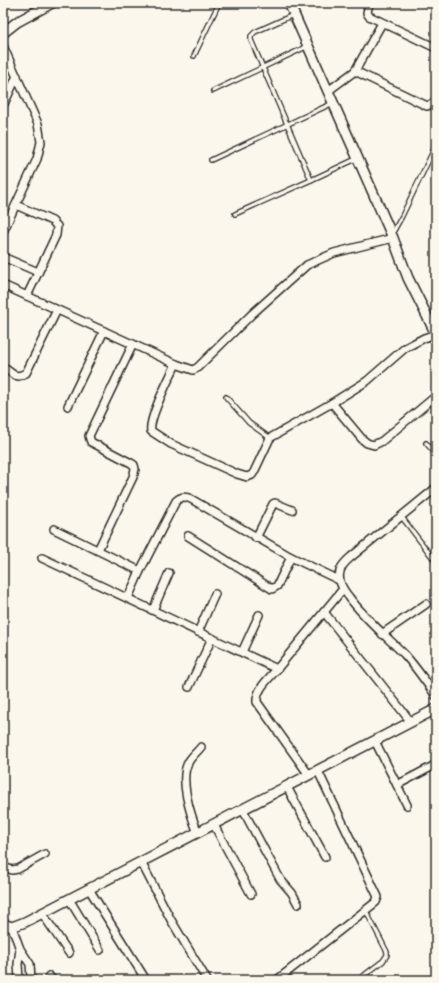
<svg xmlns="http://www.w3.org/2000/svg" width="439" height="983" font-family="'Balsamiq Sans',sans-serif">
  <rect width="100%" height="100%" fill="#fbf7ec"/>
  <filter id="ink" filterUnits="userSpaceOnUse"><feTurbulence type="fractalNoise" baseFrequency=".025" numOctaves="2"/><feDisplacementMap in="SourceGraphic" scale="8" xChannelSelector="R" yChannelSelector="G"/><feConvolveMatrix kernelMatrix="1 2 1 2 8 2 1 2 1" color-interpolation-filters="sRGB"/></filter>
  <g filter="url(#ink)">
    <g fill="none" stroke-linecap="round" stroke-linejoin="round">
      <g stroke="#2b2b2b" stroke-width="6">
        <g id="lane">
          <path d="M293 15 255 32 251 36V40L311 180 356 159"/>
          <path d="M194 56 219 3"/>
          <path d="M213 91 308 46"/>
          <path d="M211 160 333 103"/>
          <path d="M235 214 311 180"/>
          <path d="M392 234 402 216 436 145"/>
          <path d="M226 397 249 423 270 438"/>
          <path d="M426 443 436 454"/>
          <path d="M401 516 436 562"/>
          <path d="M358 980 383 961 387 955V952L366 911"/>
        </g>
      </g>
      <g stroke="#2b2b2b" stroke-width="10">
        <g id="street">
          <path d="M369 3 367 13 369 16 436 48"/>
          <path d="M3 46 38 124 41 142 37 159 3 232"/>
          <path d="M355 71 427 106 432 104 436 100"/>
          <path d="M328 91 355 71 382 23"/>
          <path d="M3 106 17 76"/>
          <path d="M16 205 52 221 57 226 56 235 27 296"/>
          <path d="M3 257 38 272"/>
          <path d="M3 285 176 364 193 370 197 368 252 314 307 265 334 253 393 238"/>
          <path d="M176 364C170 377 148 419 151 431L171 444 237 474 247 477 252 475 254 472 270 438 332 403 367 381 405 348 424 338 436 334"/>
          <path d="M3 367 14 375 19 376 26 373 57 310"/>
          <path d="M332 403 362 439 367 443 374 445 382 441 436 396"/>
          <path d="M68 406 104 331"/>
          <path d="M436 488 351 557C344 563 337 570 340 581 341 587 345 592 349 597 365 619 385 635 404 654 416 667 426 682 436 696"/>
          <path d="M54 529 140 571"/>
          <path d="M188 536 272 589 277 586 291 557"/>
          <path d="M256 538 273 504 275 503 292 510"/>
          <path d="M98 550 133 477 135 469 134 465 131 463 91 442 89 436 133 344"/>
          <path d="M42 558 277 669C269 679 256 689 257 702L309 775"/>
          <path d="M128 598 140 571 176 501C181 496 185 496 191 499L291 557 339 580"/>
          <path d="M153 610 169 573"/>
          <path d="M324 612 411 722"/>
          <path d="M198 632 215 594"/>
          <path d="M382 634 426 604"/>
          <path d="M242 652 259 615"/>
          <path d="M277 669 343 589"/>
          <path d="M189 687 212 638"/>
          <path d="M375 741 407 805"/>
          <path d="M397 785 435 765"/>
          <path d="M287 787 325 857"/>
          <path d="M243 810 280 879 292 893 298 904"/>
          <path d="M214 825 251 894"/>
          <path d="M198 833C191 816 178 778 189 761 192 756 197 752 201 747"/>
          <path d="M141 862 171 920 207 980"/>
          <path d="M3 867 12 870 18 869 45 854"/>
          <path d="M89 889 146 980"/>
          <path d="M69 899 100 950"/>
          <path d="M42 913 69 953"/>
          <path d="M12 927 20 949 30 964 31 980"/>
          <path d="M49 976 53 980"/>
          <path d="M19 980 18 964 20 949"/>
          <path d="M277 980 376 902 378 897 318 771"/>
        </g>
      </g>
      <g stroke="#2b2b2b" stroke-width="12">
        <g id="secondary">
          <path d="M289 3 393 238 408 278 436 334"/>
          <path d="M3 33 17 22 52 3"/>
          <path d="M3 924 12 927 25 922 436 709"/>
        </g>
      </g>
      <use href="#lane" stroke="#fbf7ec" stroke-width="3.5"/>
      <use href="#street" stroke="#fbf7ec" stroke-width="7"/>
      <use href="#secondary" stroke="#fbf7ec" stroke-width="9"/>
    </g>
  </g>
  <rect width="439" height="983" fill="none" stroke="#fbf7ec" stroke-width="16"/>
  <rect x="8" y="8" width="423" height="967" fill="none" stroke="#2b2b2b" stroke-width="1.5" filter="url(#ink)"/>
</svg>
